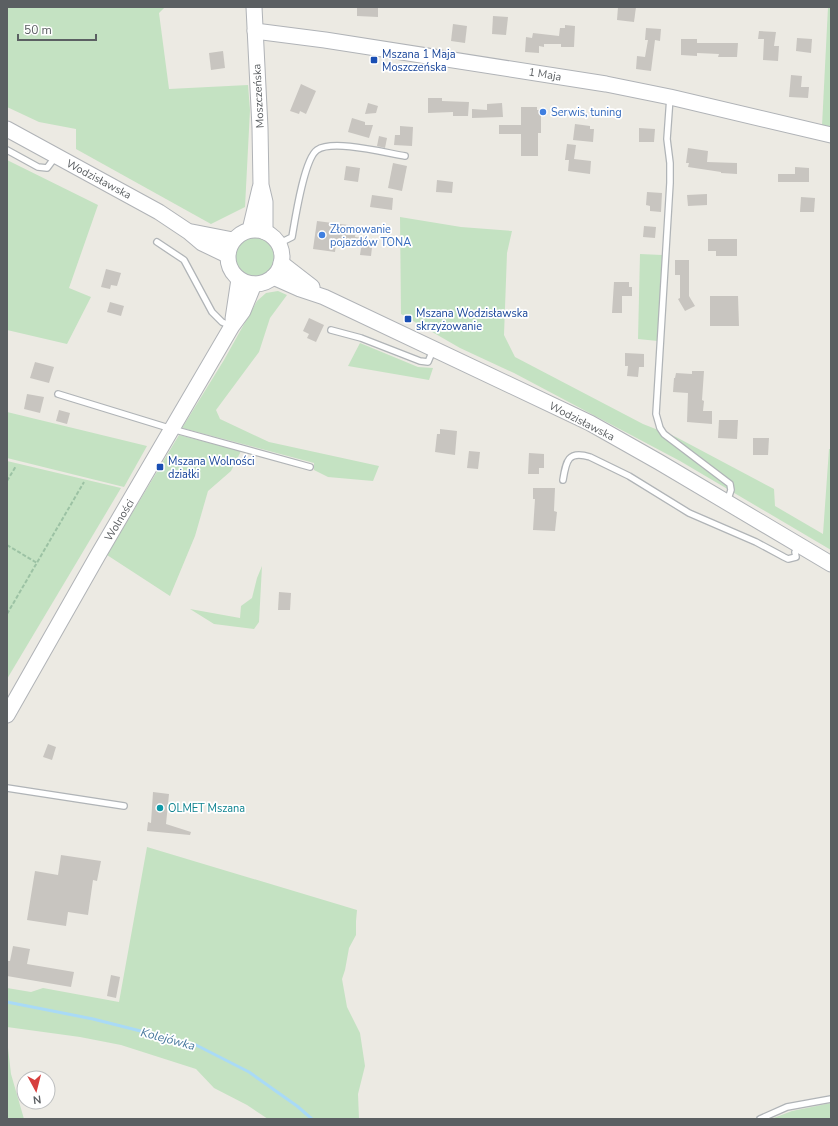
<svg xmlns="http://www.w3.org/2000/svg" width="838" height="1126" font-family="'Nunito Sans',sans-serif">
  <rect width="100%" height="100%" fill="#eceae3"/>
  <g fill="#c4e2c2">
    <path d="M7 7H165L159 13 169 89 248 85 250 110 245 207 211 224 76 149V129L39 122 7 107Z"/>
    <path d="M828 7H831V128L822 126Z"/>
    <path d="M7 160 98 205 69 288 91 297 67 344 7 330Z"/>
    <path d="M400 217 461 227 512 231 507 253 504 335 515 357 643 424 676 437 774 489 775 506 823 534 829 449H831V550L680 461 514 373 460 348 401 314Z"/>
    <circle cx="254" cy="257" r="20"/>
    <path d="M640 254 662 255 658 341 638 339Z"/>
    <path d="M278 291 287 295 270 318 259 352 216 410 220 419 269 442 379 466 373 481 328 477 314 470V463L182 428 224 360 257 301 266 293Z"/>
    <path d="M360 343 418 367 433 368 429 380 348 366Z"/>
    <path d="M7 412 147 446 124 487 7 458Z"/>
    <path d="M179 435 241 451 231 471 208 491 195 536 170 596 107 555Z"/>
    <path d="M7 461 121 488 7 679Z"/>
    <path d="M262 566 259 622 254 629 214 624 190 609 240 618 241 606 252 598 257 578Z"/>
    <path d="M147 847 357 910 356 921V935L349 948 345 970 342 979 347 1007 360 1033 365 1066 358 1094 359 1119H268L247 1105 214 1088 196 1069 121 1045 80 1037 7 1027V988L31 992 43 988 119 1002Z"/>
    <path d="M7 1039 11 1074 24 1119H7Z"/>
    <path d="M831 1103V1119H771L792 1111Z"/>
  </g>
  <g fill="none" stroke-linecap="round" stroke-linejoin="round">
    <path stroke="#a9daf6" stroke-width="3" d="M7 1002 93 1019 196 1045 249 1072 297 1106 312 1119"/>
  </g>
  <g fill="#c8c5c0">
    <path d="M357 7H378V17L357 16Z"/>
    <path d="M618 7H636L634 22 617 20Z"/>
    <path d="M493 16 508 17 506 35 492 34Z"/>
    <path d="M453 24 467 26 465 43 451 41Z"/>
    <path d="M565 25 575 26 574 47H561V44H544V47L539 46V53L525 52 526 37 532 38 533 33 559 36 560 28H565Z"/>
    <path d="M646 28 661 29 660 41 655 40 651 71 636 69 637 56 645 57 648 40H645Z"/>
    <path d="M759 31 776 32 774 46H779L778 61 763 60 764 39H758Z"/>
    <path d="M797 38 812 39 811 53 796 51Z"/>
    <path d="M681 39H697V43H738L737 57H718L719 54 697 53V56L681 55Z"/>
    <path d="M223 51 225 68 211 70 209 53Z"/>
    <path d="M791 75 802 76 801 87H809L808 98 789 97Z"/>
    <path d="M301 84 316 91 306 114 300 111 299 114 290 111Z"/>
    <path d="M428 98H442V101L469 102 468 116H453V112L428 113Z"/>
    <path d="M368 103 378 106 376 113 365 114Z"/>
    <path d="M502 103 503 117 472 118V109L487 110V104Z"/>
    <path d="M521 107H537V110H541V133H538V156H521V134H499V125H521Z"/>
    <path d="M352 118 365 122V125H373L369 138 348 132Z"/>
    <path d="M575 124 590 126V129H594L593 142 573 140Z"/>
    <path d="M400 126 413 127 412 146 394 145 395 135H400Z"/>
    <path d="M639 128 655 129 654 142H639Z"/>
    <path d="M379 136 387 138 385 148 377 146Z"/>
    <path d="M567 144 576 145 574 159 591 161 590 174 568 171 569 160H565Z"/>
    <path d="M688 148 708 151 707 162 737 163V174L721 173V172L688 167 689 163H686Z"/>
    <path d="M393 163 407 166 402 191 388 188Z"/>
    <path d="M346 166 360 168 358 182 344 180Z"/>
    <path d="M795 167 809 168V182H778V174H795Z"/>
    <path d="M437 180 453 182 452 193 436 192Z"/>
    <path d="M647 192 662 193 661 212 650 211V206L646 205Z"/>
    <path d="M707 194V205L688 206 687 195Z"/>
    <path d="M372 195 393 198 392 210 370 207Z"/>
    <path d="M801 197 815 198 814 212H800Z"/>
    <path d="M317 221 356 226 355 237 373 239 371 256 360 255 361 248 336 244 335 252 313 249Z"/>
    <path d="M644 226 656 227 655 238 643 237Z"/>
    <path d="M708 239H737V256H716V251H708Z"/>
    <path d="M675 260H689V296L695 306 685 311 678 299 680 298V275H675Z"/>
    <path d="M106 269 121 273 117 286 111 285 110 289 101 287Z"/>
    <path d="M614 282H629V287H632V296H622V313H612Z"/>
    <path d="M710 296H738L739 326H710Z"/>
    <path d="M110 302 124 306 121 316 107 312Z"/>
    <path d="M309 318 324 325 316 342 307 338 309 334 303 331Z"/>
    <path d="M625 353 644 354V367H639L638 377 627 376 628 366H625Z"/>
    <path d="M35 362 54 367 49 383 30 378Z"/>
    <path d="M692 371H704L702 400 704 401 703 411H712V424L687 422 688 393 673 392 674 378H675L676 373 692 374Z"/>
    <path d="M27 394 44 397 40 413 24 409Z"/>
    <path d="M59 410 70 413 67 424 56 421Z"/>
    <path d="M719 420H738L737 439 718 438Z"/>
    <path d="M440 429 457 431 455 455 435 452 437 434H440Z"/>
    <path d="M753 438H769L768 455H753Z"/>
    <path d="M469 451 480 452 478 469 467 468Z"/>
    <path d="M529 453 544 454V468H539V474H528Z"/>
    <path d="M533 488H555L554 511 557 512 555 531 533 530 535 499H533Z"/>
    <path d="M279 592 291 593 290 610H278Z"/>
    <path d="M48 744 56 747 52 760 43 757Z"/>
    <path d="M153 792 169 794 166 824 191 832 190 835 147 831 148 822 151 823Z"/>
    <path d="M61 855 101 861 97 881 93 880 88 915 68 912 66 926 27 920 35 871 58 875Z"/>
    <path d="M13 946 30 949 27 964 74 972 71 987 7 976V961H10Z"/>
    <path d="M111 975 120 977 116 998 107 996Z"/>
  </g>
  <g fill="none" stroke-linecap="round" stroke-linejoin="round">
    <g stroke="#b0b4b7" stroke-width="8">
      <g id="lane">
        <path d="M670 97 667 139 670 163V183L656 414 660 428 664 434 730 484 731 490 727 502"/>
        <path d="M7 150 38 167 47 168 56 156"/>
        <path d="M157 242 184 260 212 312 222 322 231 326"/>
        <path d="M278 244 292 237C295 220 304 159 317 150 333 139 386 153 405 156"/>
        <path d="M331 330 361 338 420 361 428 362 433 350"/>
        <path d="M58 394 172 429 310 467"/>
        <path d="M563 480C566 461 568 450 590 457L629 476 689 513 756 542 784 557 788 559 796 557 795 552 802 547"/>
        <path d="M7 788 124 806"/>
        <path d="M760 1119 787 1107 831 1099"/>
      </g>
    </g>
    <g stroke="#b0b3b7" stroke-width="17">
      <g id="secondary">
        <path d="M254 7 260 128 261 185 265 202V232"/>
        <path d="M255 31 325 40 606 84 670 97 831 135"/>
        <path d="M7 129 159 212 189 232 202 243 227 255"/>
        <path d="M250 230 260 188"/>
        <circle cx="255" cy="257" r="27"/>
        <path d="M192 232 233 240"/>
        <path d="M281 263 312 287"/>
        <path d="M273 277 300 289 324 297 590 423 659 462 831 564"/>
        <path d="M233 319 239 279"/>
        <path d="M7 715 98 555 232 326 243 311 254 284"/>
      </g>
    </g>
    <g stroke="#9cc2a4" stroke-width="2" stroke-dasharray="4 2" stroke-linecap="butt">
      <path d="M7 481 16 466"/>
      <path d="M7 545 37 563"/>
      <path d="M7 614 84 482"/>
    </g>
    <use href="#lane" stroke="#fff" stroke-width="5.5"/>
    <use href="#secondary" stroke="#fff" stroke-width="15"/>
  </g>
  <g fill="#1a4fb4" stroke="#fff" stroke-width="1.5">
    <rect x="370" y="56" width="8" height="8" rx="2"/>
    <rect x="404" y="315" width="8" height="8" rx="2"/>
    <rect x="156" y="463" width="8" height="8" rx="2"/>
  </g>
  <g fill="#3f7fe0" stroke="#fff" stroke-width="1.5">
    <circle cx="543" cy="112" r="4"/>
    <circle cx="322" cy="235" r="4"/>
  </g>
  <circle fill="#0f9aa8" stroke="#fff" stroke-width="1.5" cx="160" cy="808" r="4"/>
  <g text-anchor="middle" stroke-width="3.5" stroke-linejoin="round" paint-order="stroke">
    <g font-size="11" fill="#164399" stroke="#fff" text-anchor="start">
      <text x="382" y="58">Mszana 1 Maja<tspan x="382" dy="13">Moszczeńska</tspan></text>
      <text x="416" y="317">Mszana Wodzisławska<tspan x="416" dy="13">skrzyżowanie</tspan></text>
      <text x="168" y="465">Mszana Wolności<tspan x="168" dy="13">działki</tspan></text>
    </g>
    <g font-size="11" fill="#5b5f62" stroke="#fff">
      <text transform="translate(545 74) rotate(9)" y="4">1 Maja</text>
      <text transform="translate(258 96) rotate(-93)" y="4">Moszczeńska</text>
      <text transform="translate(99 179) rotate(28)" y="4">Wodzisławska</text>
      <text transform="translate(582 421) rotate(27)" y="4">Wodzisławska</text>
      <text transform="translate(119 520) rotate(-59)" y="4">Wolności</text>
    </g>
    <g font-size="11" fill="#366cbe" stroke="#fff" text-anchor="start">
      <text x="551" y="116">Serwis, tuning</text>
      <text x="330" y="233">Złomowanie<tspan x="330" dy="13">pojazdów TONA</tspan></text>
    </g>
    <g font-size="11" fill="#0d838f" stroke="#fff" text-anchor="start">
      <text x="168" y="812">OLMET Mszana</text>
    </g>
    <g font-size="12" font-style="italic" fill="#46779d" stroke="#fff">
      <text transform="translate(168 1039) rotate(15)" y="4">Kolejówka</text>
    </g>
  </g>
  <rect width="838" height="1126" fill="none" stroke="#5b5f62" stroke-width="16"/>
  <g transform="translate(36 1090) rotate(173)"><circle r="19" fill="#ffffff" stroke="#bdbfc0"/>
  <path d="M0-3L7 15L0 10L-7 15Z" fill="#d73f3e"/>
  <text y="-6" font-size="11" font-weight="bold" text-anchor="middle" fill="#5b5f62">N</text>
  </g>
  <path d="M18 34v6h78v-6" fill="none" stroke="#5b5f62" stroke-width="2"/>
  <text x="24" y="34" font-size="12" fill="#5b5f62" stroke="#ffffff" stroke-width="3" paint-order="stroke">50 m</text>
</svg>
